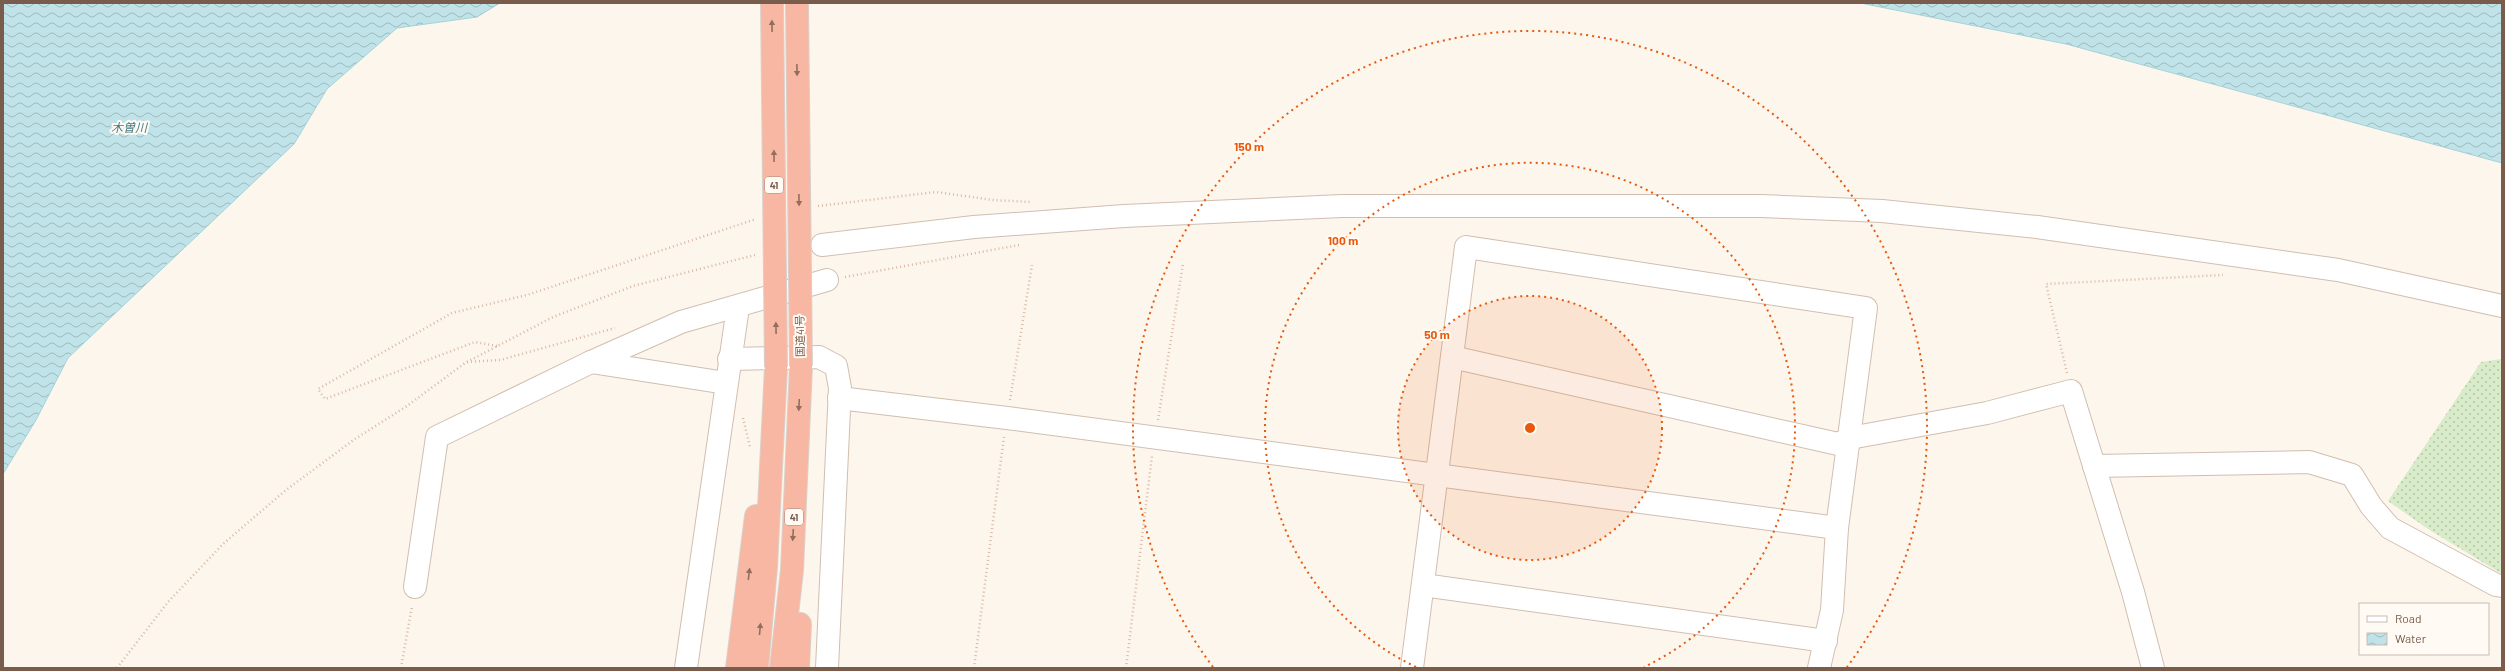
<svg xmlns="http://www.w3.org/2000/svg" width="2505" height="671" font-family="Barlow,'Noto Sans JP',sans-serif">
  <defs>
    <pattern id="grass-dots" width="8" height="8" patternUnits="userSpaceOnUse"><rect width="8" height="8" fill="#d8ecc9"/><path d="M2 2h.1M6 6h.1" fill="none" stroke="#b4c2a5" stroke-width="1.8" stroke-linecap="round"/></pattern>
    <pattern id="water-waves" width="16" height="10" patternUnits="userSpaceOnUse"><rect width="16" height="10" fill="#bfe3e8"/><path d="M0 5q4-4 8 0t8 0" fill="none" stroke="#a0bbbe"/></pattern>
  </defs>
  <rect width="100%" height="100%" fill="#fdf6ec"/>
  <path fill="url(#grass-dots)" d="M2502 359V574L2428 529 2388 501 2481 362Z"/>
  <g fill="url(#water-waves)" stroke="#a5d3da">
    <path d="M3 3H500L477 17 397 28 327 89 294 144 68 358 36 420 3 474Z"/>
    <path d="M1860 3H2502V163L2066 44Z"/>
  </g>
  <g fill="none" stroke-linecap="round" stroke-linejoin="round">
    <g stroke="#d1beb0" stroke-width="24">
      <g id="minor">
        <path d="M822 245 974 227 1124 216 1342 206H1761L1882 211 2037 227 2338 270 2502 306"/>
        <path d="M1452 357 1838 444 1850 438 1987 413 2071 391 2133 592 2153 668"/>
        <path d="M729 359 819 357 836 366 840 388 827 668"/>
        <path d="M591 362 726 383"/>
        <path d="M839 398 1007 418 1837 528"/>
        <path d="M2094 466 2309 462 2352 475 2371 506 2390 528 2496 585 2502 586"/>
        <path d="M1423 585 1826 641"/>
        <path d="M415 587 437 437 591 362 681 322 827 280"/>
        <path d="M686 668 738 307"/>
        <path d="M1412 668 1466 247 1866 308 1837 528 1832 610 1819 668"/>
      </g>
    </g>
    <g stroke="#dad1cd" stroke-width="24">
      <g id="highway">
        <path d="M737 668 756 516"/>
        <path d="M757 668 766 567 776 367"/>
        <path d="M781 668 792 570 801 366"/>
        <path d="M798 668 800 624"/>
      </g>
    </g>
    <g stroke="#d9b8a5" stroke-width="2.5" stroke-dasharray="1 3" stroke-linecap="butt">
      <path d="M818 206 936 192 993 200 1031 202"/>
      <path d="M845 277 1019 245"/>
      <path d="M497 346 475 342 325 399 318 389 452 313 527 295 756 219"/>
      <path d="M467 362 500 360 615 328"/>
      <path d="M2067 373 2046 284 2223 275"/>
      <path d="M1010 400 1032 265"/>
      <path d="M743 418 750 447"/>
      <path d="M1158 420 1183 264"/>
      <path d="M117 668 168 602 223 544 286 490 355 439 407 406 465 363 553 317 633 286 755 255"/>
      <path d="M401 668 412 606"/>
      <path d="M974 668 1004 437"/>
      <path d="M1126 668 1152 456"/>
    </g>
    <use href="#minor" stroke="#fff" stroke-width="22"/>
    <use href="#highway" stroke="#f7b7a3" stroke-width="22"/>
    <g stroke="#dad1cd" stroke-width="24" stroke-linecap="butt">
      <g id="highway-bridge">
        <path d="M772 3 776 367"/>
        <path d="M797 3 801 366"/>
      </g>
    </g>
    <use href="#highway-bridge" stroke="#f7b7a3" stroke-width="22"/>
  </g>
  <defs><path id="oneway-solid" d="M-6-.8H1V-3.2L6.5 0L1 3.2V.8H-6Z"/></defs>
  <g fill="#936e5e">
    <use href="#oneway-solid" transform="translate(772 26) rotate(-91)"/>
    <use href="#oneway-solid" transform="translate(797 70) rotate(89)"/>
    <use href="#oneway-solid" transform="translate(774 156) rotate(-91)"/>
    <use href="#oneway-solid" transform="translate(799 200) rotate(89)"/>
    <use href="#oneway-solid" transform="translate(776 328) rotate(-91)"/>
    <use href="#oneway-solid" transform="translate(799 405) rotate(93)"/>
    <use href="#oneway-solid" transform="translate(793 535) rotate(93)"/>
    <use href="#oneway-solid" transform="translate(749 574) rotate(-83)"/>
    <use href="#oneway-solid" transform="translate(760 629) rotate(-85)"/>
  </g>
  <circle cx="1530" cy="428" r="132" fill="#e8590c" fill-opacity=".12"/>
  <g fill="none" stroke="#e8590c" stroke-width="2" stroke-dasharray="2 4">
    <circle cx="1530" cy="428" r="132"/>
    <path d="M1416 667A265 265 0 1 1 1644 667"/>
    <path d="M1213 667A397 397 0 1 1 1847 667"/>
  </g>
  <g text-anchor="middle" stroke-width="4" stroke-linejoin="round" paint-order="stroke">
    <g fill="#fffaf3" stroke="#a28b7f" stroke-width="1">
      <rect x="765" y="177" width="18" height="16" rx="3"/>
      <rect x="785" y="509" width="18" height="16" rx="3"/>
    </g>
    <g font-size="10" font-weight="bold" fill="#7a5c4d">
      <text x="774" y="189">41</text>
      <text x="794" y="521">41</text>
    </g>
    <g font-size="11" fill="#7a5c4d" stroke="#fffaf3">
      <text transform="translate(800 336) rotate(-91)" y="4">国道41号</text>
    </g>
    <g font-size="12" font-style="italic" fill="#437c86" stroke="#fffaf3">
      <text x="129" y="132">木曽川</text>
    </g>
  </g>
  <circle cx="1530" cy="428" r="6" fill="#e8590c" stroke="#fffaf3" stroke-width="2"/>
  <g font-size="12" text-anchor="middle" font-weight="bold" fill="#e8590c" stroke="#fffaf3" stroke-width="4" stroke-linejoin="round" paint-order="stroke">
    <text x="1249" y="151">150 m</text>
    <text x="1343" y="245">100 m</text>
    <text x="1437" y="339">50 m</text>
  </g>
  <rect width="2505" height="671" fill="none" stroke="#7a5c4d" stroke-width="8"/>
  <rect x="2359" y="603" width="130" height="52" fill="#fffaf3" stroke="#cabbb1"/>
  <rect x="2367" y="616" width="20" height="6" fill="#ffffff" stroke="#cabbb1"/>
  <text x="2395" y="623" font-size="12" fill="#7a5c4d">Road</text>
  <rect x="2367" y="633" width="20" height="12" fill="url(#water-waves)" stroke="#cabbb1"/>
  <text x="2395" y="643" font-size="12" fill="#7a5c4d">Water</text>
</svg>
